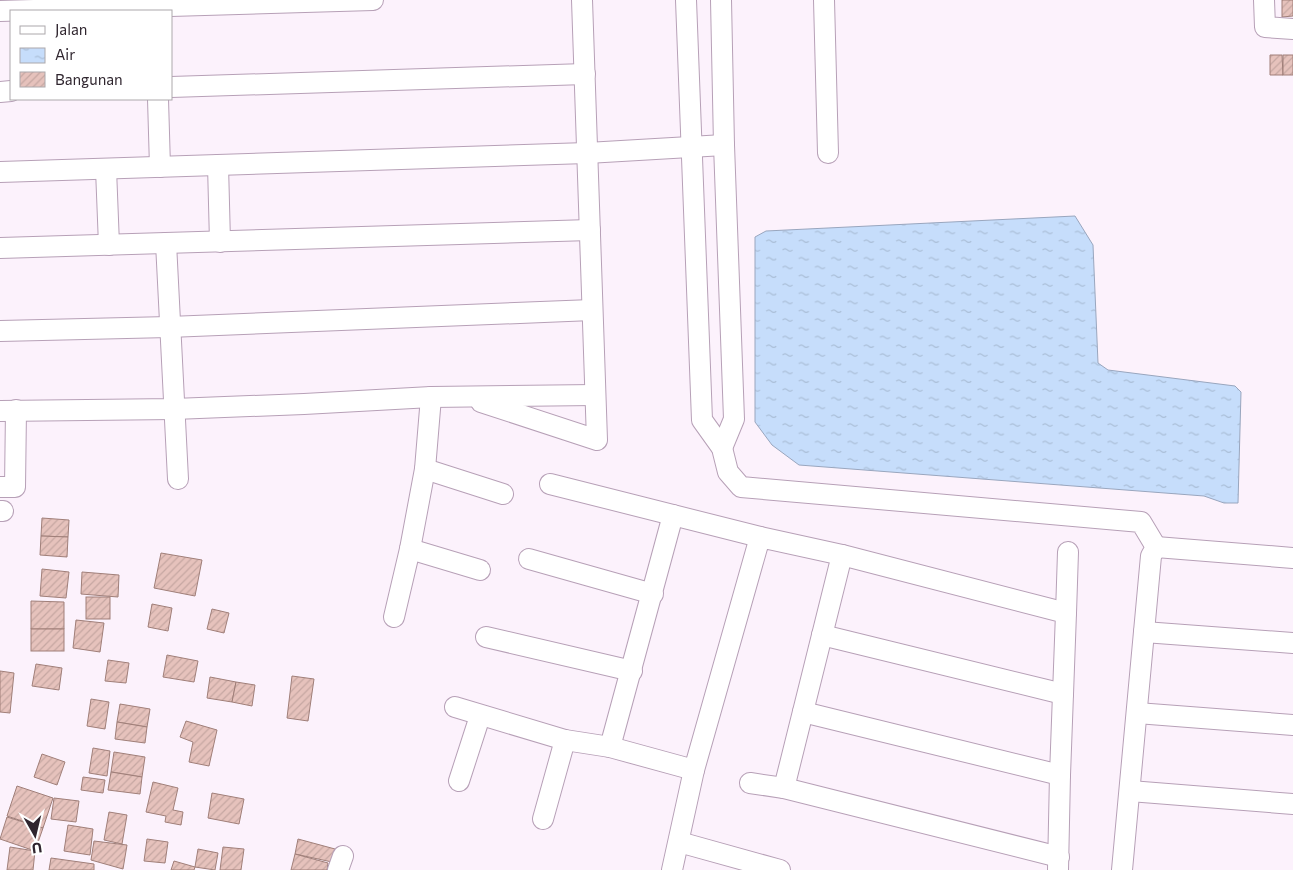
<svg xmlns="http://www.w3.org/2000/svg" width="1293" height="870" font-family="Commissioner,sans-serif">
  <defs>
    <pattern id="water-ripples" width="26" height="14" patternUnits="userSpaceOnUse" patternTransform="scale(1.25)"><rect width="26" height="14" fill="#c6ddfb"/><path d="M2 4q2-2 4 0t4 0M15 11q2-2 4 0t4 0" fill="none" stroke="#aabed7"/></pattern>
    <pattern id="building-hatch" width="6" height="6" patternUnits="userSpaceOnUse" patternTransform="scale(1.25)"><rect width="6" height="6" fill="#e6c2bc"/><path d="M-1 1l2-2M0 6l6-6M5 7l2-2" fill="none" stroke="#c6a7a2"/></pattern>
  </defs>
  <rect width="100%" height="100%" fill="#fcf2fc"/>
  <path fill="url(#water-ripples)" stroke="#99a6be" d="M1075 216 1093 245 1098 363 1108 370 1235 386 1241 392 1238 503H1224L1204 496 799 465 772 445 755 422V237L766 231Z"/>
  <g fill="url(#building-hatch)" stroke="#a07f79">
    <path d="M1282 0H1293V16L1282 17Z"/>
    <path d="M1270 55H1282L1283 75H1270Z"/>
    <rect x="1283" y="55" width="10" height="20"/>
    <path d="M42 518 69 520 68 537 41 536Z"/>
    <path d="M41 536 68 537 67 557 40 555Z"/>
    <path d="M161 553 202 560 195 596 154 588Z"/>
    <path d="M42 569 69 572 66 598 40 596Z"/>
    <path d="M82 572 119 575 118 597 81 594Z"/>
    <rect x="86" y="597" width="24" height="22"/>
    <path d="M31 601 64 602V629H31Z"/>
    <path d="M152 604 172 608 168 631 148 627Z"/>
    <path d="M212 609 229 613 224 633 207 629Z"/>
    <path d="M76 620 104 623 100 652 73 648Z"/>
    <rect x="31" y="629" width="33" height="22"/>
    <path d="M167 655 198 661 194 682 163 677Z"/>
    <path d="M108 660 129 663 126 683 105 681Z"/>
    <path d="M36 664 62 668 59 690 32 686Z"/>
    <path d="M0 671 14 673 10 713 0 712Z"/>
    <path d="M292 676 314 679 308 721 287 718Z"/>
    <path d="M210 677 236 682 232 702 207 698Z"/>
    <path d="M236 682 255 685 252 706 232 702Z"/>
    <path d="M91 699 109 702 105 729 87 726Z"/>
    <path d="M120 704 150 709 147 727 117 722Z"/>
    <path d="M186 721 217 730 209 766 189 762 193 742 180 737Z"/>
    <path d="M117 722 147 727 145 743 115 739Z"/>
    <path d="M93 748 110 751 107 776 89 773Z"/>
    <path d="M114 752 145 757 142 777 111 772Z"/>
    <path d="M42 754 65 762 57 785 34 777Z"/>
    <path d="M111 772 142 777 140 794 108 790Z"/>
    <path d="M83 777 105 780 103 793 81 790Z"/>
    <path d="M153 782 178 788 173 810 183 812 181 825 165 822 166 816 146 812Z"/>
    <path d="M17 786 53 798 43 828 7 816Z"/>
    <path d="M212 793 244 799 239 824 208 818Z"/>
    <path d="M54 798 79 801 76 822 51 819Z"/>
    <path d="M109 812 127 815 122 844 104 840Z"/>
    <path d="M7 817 43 828 35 851 0 839Z"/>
    <path d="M68 825 93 829 90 855 64 851Z"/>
    <path d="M147 839 168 842 165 863 144 861Z"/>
    <path d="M298 839 335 849 332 862 295 854Z"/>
    <path d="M94 841 127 845 123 869 91 860Z"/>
    <path d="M10 847 35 851 33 870H7Z"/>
    <path d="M223 847 244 849 241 870H220Z"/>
    <path d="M198 849 218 853 215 870 195 867Z"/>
    <path d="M295 854 328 863 327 870H291Z"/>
    <path d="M51 858 94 864V870H49Z"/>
    <path d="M174 861 195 867 194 870H171Z"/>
  </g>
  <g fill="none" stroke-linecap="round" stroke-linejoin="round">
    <g stroke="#b7a0b7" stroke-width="22">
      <g id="minor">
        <path d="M686 0 702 420 722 448 728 472 741 487 1141 522 1156 547 1151 556 1122 870"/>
        <path d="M721 0 724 145 734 419 722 448"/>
        <path d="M824 0 828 153"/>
        <path d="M1264 0 1265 27 1293 29"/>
        <path d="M0 11 373 0"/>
        <path d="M171 87 585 74"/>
        <path d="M0 92 11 91"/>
        <path d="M158 99 160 167"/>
        <path d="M218 165 220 242"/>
        <path d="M106 169 109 245"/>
        <path d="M0 172 587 153 724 145"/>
        <path d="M166 243 178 479"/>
        <path d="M0 248 590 230"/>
        <path d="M0 331 169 327 592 310"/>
        <path d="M481 402 597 440 582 0"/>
        <path d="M0 411 174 409 304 404 431 397 595 395"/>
        <path d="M425 469 503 494"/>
        <path d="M550 484 760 537"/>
        <path d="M0 487H15L16 410"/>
        <path d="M0 511H3"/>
        <path d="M1156 547 1293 558"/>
        <path d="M410 549 480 570"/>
        <path d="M529 559 653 594"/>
        <path d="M1066 613 1068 552"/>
        <path d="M394 617 410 549 425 469 431 397"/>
        <path d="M1144 632 1293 643"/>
        <path d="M822 635 1063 694"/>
        <path d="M486 637 632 671"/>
        <path d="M455 707 565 740 610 747 694 770"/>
        <path d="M803 712 1060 775"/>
        <path d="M1137 713 1293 725"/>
        <path d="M610 747 673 515"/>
        <path d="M459 781 480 716"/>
        <path d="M750 783 784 788 1059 857"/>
        <path d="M784 788 842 555"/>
        <path d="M1130 791 1293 804"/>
        <path d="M543 819 565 740"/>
        <path d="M679 842 780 870"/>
        <path d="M338 870 343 856"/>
        <path d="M672 870 694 770 760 537 842 555 1066 613 1060 775 1058 870"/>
      </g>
    </g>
    <use href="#minor" stroke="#fff" stroke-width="20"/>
  </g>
  <rect x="10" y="10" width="162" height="90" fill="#ffffff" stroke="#aca8ab"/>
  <rect x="20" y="26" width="25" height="8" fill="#ffffff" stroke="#aca8ab"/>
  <text x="55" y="35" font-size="15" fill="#2f252e">Jalan</text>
  <rect x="20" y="48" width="25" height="15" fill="url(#water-ripples)" stroke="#aca8ab"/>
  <text x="55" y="60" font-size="15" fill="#2f252e">Air</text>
  <rect x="20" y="72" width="25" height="15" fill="url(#building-hatch)" stroke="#aca8ab"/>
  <text x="55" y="85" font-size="15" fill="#2f252e">Bangunan</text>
  <g transform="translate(35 835) rotate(172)" stroke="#ffffff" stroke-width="4" paint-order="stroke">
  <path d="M0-4L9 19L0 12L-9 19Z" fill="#2f252e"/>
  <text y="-8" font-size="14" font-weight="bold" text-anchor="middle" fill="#2f252e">U</text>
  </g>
</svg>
